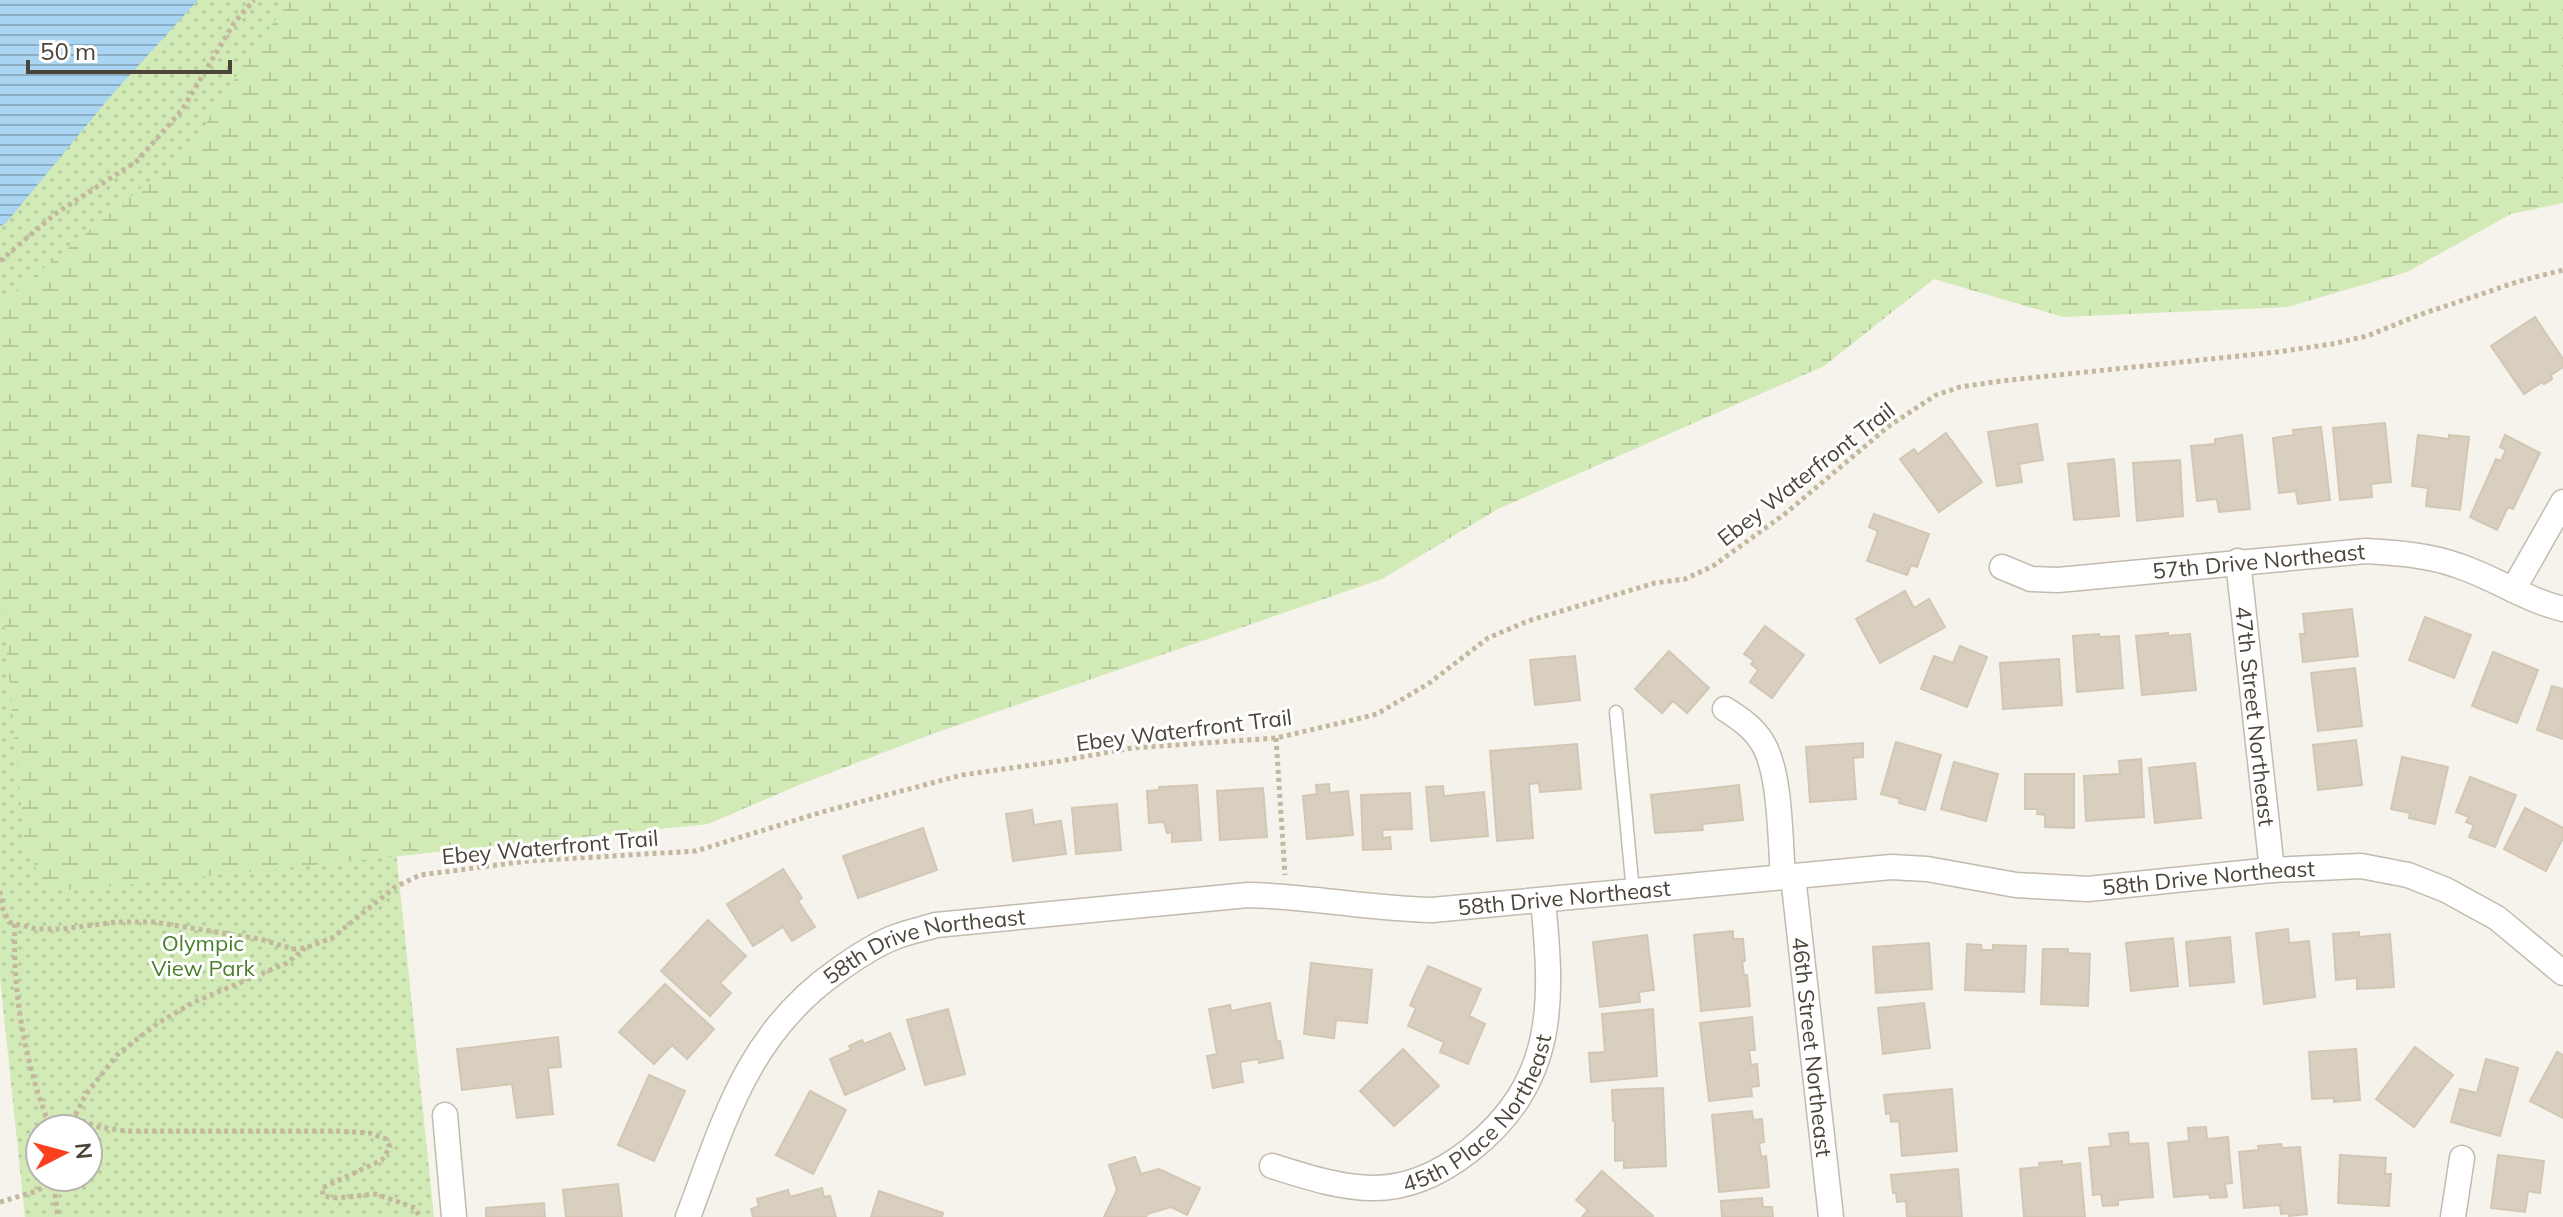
<svg xmlns="http://www.w3.org/2000/svg" width="2563" height="1217" font-family="Mulish,sans-serif">
  <defs>
    <pattern id="grass-dots" width="8" height="8" patternUnits="userSpaceOnUse" patternTransform="scale(2)"><rect width="8" height="8" fill="#d2eab5"/><path d="M2 2h.1M6 6h.1" fill="none" stroke="#b6ca9c" stroke-width="1.8" stroke-linecap="round"/></pattern>
    <pattern id="wetland-marsh" width="20" height="14" patternUnits="userSpaceOnUse" patternTransform="scale(2)"><rect width="20" height="14" fill="#d2eab5"/><path d="M1 5h8M5 5V1M11 12h8M15 12V8" fill="none" stroke="#b6ca9c"/></pattern>
    <pattern id="water-rules" width="6" height="5" patternUnits="userSpaceOnUse" patternTransform="scale(2)"><rect width="6" height="5" fill="#a9d4f2"/><path d="M0 2.5h6" fill="none" stroke="#8caec5"/></pattern>
  </defs>
  <rect width="100%" height="100%" fill="#f6f3ec"/>
  <path fill="url(#grass-dots)" fill-rule="evenodd" d="M196 0H295L394 832 434 1217H25L0 978V185ZM40 1129H88V1177H40Z"/>
  <path fill="url(#wetland-marsh)" d="M291 0H2563V203L2511 214 2407 272 2287 307 2063 317 1934 279 1824 366 1498 509 1382 579 935 733 806 782 708 824 83 889 44 890 24 837 0 580V304L191 147 257 44Z"/>
  <path fill="url(#water-rules)" d="M0 0H198L110 97 6 223 0 226Z"/>
  <g fill="#d8cfc1" stroke="#d3c7b4" stroke-width="2">
    <path d="M2535 317 2563 359V367L2551 375 2552 379 2544 384 2542 382 2524 394 2491 346Z"/>
    <path d="M2385 423 2391 482 2371 484 2372 497 2340 500 2333 428Z"/>
    <path d="M2037 424 2043 460 2019 464 2022 482 1997 486 1988 432Z"/>
    <path d="M2321 427 2330 500 2298 504 2296 491 2279 493 2273 438 2294 435 2293 430Z"/>
    <path d="M1946 433 1982 482 1939 512 1900 459 1914 449 1918 454Z"/>
    <path d="M2242 435 2250 509 2219 512 2217 499 2197 501 2191 446 2215 444V439Z"/>
    <path d="M2418 435 2449 439V435L2469 437 2460 510 2426 506 2428 488 2412 486Z"/>
    <path d="M2505 435 2540 453 2513 509 2508 507 2497 530 2470 517 2496 459 2501 461 2506 450 2500 447Z"/>
    <path d="M2114 459 2119 516 2074 520 2068 464Z"/>
    <path d="M2180 460 2183 516 2137 521 2133 463Z"/>
    <path d="M1874 514 1929 534 1917 567 1911 565 1907 575 1867 561 1878 531 1869 527Z"/>
    <path d="M1905 591 1914 608 1929 599 1945 627 1880 663 1856 619Z"/>
    <path d="M2352 609 2358 656 2303 662 2300 634H2305L2303 614Z"/>
    <path d="M2425 617 2471 635 2454 678 2409 660Z"/>
    <path d="M1765 626 1804 655 1772 698 1750 682 1758 670 1751 664 1754 661 1744 654Z"/>
    <path d="M2168 633V636L2190 634 2196 690 2142 695 2136 636Z"/>
    <path d="M2099 634V637L2119 636 2123 688 2077 692 2073 636Z"/>
    <path d="M1960 646 1987 657 1967 707 1921 689 1934 656 1953 663Z"/>
    <path d="M1669 651 1709 688 1687 713 1673 701 1662 713 1635 689Z"/>
    <path d="M2493 652 2538 670 2517 723 2472 706Z"/>
    <path d="M1575 656 1580 700 1535 705 1530 660Z"/>
    <path d="M2059 659 2062 705 2003 709 2000 663Z"/>
    <path d="M2355 668 2362 726 2318 731 2311 673Z"/>
    <path d="M2552 686 2563 689V739L2537 730Z"/>
    <path d="M2356 740 2362 785 2318 790 2313 745Z"/>
    <path d="M1896 742 1941 755 1925 810 1899 803 1900 799 1881 794Z"/>
    <path d="M1863 743V757L1853 758 1856 799 1810 802 1806 747Z"/>
    <path d="M1577 744 1581 789 1540 792 1539 783 1529 784 1533 838 1497 841 1490 751Z"/>
    <path d="M2402 757 2448 767 2435 824 2409 818 2410 813 2391 809Z"/>
    <path d="M2141 759 2144 817 2086 821 2084 776 2120 774 2119 761Z"/>
    <path d="M1954 762 1998 774 1986 821 1941 809Z"/>
    <path d="M2195 763 2201 818 2155 823 2149 768Z"/>
    <path d="M2025 774H2074V828L2045 827V815L2037 814 2038 809H2025Z"/>
    <path d="M2470 777 2516 795 2495 847 2469 837 2474 825 2466 822 2469 817 2456 812Z"/>
    <path d="M1329 784 1330 793 1348 791 1353 835 1307 839 1303 796 1317 794 1316 785Z"/>
    <path d="M1197 785 1201 840 1172 842V832L1167 833 1164 822 1149 823 1147 791 1159 790V787Z"/>
    <path d="M1739 785 1743 820 1702 824 1703 830 1655 833 1651 795Z"/>
    <path d="M1443 786 1444 796 1484 792 1488 836 1431 841 1426 787Z"/>
    <path d="M1263 788 1267 837 1220 840 1217 791Z"/>
    <path d="M1410 793 1412 829 1382 830 1383 838 1390 837 1391 849 1363 850 1361 795Z"/>
    <path d="M1117 804 1121 850 1076 854 1072 808Z"/>
    <path d="M2525 808 2563 828V838L2546 871 2504 849Z"/>
    <path d="M1032 810 1034 825 1061 821 1066 854 1013 861 1006 814Z"/>
    <path d="M923 828 937 870 858 898 843 856Z"/>
    <path d="M783 869 802 898 798 901 815 927 792 941 783 927 753 946 727 904Z"/>
    <path d="M708 920 746 956 720 983 731 993 710 1016 661 971Z"/>
    <path d="M2288 929 2289 943 2309 941 2315 997 2264 1004 2256 933Z"/>
    <path d="M1733 931V939H1743L1745 961H1742L1744 975H1747L1750 1006 1701 1011 1694 935Z"/>
    <path d="M2359 932V937L2390 934 2394 987 2357 989V978L2336 980 2333 934Z"/>
    <path d="M1647 935 1654 990 1639 992 1640 1002 1600 1007 1593 942Z"/>
    <path d="M2230 937 2234 982 2190 986 2186 942Z"/>
    <path d="M2173 938 2178 986 2131 991 2126 943Z"/>
    <path d="M1929 943 1932 989 1876 993 1873 947Z"/>
    <path d="M1967 944 1981 945 1982 950H1993V945L2026 946 2024 992 1965 990Z"/>
    <path d="M2043 949H2068V953L2090 954 2088 1006 2041 1004Z"/>
    <path d="M1311 963 1372 970 1367 1023 1336 1020 1334 1038 1304 1034Z"/>
    <path d="M1428 966 1481 989 1469 1016 1485 1024 1468 1064 1440 1052 1444 1042 1408 1026 1416 1008 1410 1005Z"/>
    <path d="M665 984 714 1029 687 1059 672 1045 654 1064 619 1032Z"/>
    <path d="M1270 1003 1277 1042 1280 1041 1283 1058 1259 1063 1258 1059 1240 1062 1243 1082 1213 1088 1207 1056 1217 1054 1209 1009 1230 1005 1231 1011Z"/>
    <path d="M1924 1003 1930 1048 1883 1054 1878 1008Z"/>
    <path d="M948 1009 965 1074 925 1085 907 1020Z"/>
    <path d="M1653 1009 1657 1076 1591 1082 1589 1053 1605 1052 1602 1014Z"/>
    <path d="M1752 1017 1755 1050H1749L1751 1065 1757 1064 1759 1086 1751 1087 1752 1096 1709 1101 1700 1023Z"/>
    <path d="M890 1033 905 1069 845 1095 830 1059 851 1050 849 1046 862 1040 864 1044Z"/>
    <path d="M558 1037 561 1067 548 1068 553 1114 517 1118 512 1084 462 1090 457 1049Z"/>
    <path d="M2415 1047 2453 1075 2414 1127 2376 1099Z"/>
    <path d="M1403 1049 1439 1086 1394 1126 1360 1091Z"/>
    <path d="M2356 1049 2360 1100 2334 1102V1098L2312 1099 2309 1052Z"/>
    <path d="M2557 1052 2563 1055V1118L2530 1101Z"/>
    <path d="M2486 1059 2518 1068 2500 1136 2451 1122 2460 1089 2477 1093Z"/>
    <path d="M649 1075 685 1091 654 1161 618 1145Z"/>
    <path d="M1663 1088 1666 1166 1624 1168V1160L1615 1161V1121H1613L1612 1090Z"/>
    <path d="M1952 1089 1957 1151 1902 1156 1899 1121 1891 1122 1890 1113 1886 1114 1884 1095Z"/>
    <path d="M810 1091 846 1110 813 1174 776 1155Z"/>
    <path d="M1752 1111 1753 1120 1762 1119 1764 1142 1759 1143 1761 1157 1766 1156 1769 1187 1719 1192 1712 1115Z"/>
    <path d="M2206 1127 2207 1139 2228 1137 2232 1183 2225 1184 2227 1197 2210 1198 2209 1194 2174 1197 2168 1143 2189 1141 2188 1128Z"/>
    <path d="M2128 1132 2129 1144 2148 1143 2153 1197 2118 1200V1205L2103 1206 2101 1194 2093 1195 2089 1148 2111 1146 2109 1134Z"/>
    <path d="M2281 1144 2282 1148 2300 1147 2307 1214 2289 1216 2288 1213 2281 1214 2280 1205 2244 1208 2239 1152 2259 1150 2258 1146Z"/>
    <path d="M2340 1155 2386 1158 2385 1174H2391L2389 1206 2338 1203Z"/>
    <path d="M2498 1155 2544 1161 2540 1193 2528 1191 2525 1212 2491 1208Z"/>
    <path d="M1135 1157 1141 1174 1159 1169 1200 1188 1187 1215 1171 1207 1147 1214 1146 1217H1104L1117 1190 1109 1165Z"/>
    <path d="M2062 1161V1165L2080 1163 2085 1217H2024L2020 1169 2040 1167 2039 1163Z"/>
    <path d="M1958 1169 1962 1217H1907L1906 1201 1897 1202 1896 1193H1893L1891 1175Z"/>
    <path d="M1602 1171 1653 1216 1652 1217H1582L1588 1210 1576 1200Z"/>
    <path d="M618 1184 622 1217H566L563 1190Z"/>
    <path d="M822 1188 824 1197 830 1196 836 1217H753L751 1209 759 1206 757 1199 788 1190 790 1197Z"/>
    <path d="M879 1191 943 1213 942 1217H871Z"/>
    <path d="M1762 1198 1763 1207H1772L1773 1217H1722L1721 1201Z"/>
    <path d="M544 1203 545 1217H486V1208Z"/>
  </g>
  <g fill="none" stroke-linecap="round" stroke-linejoin="round">
    <g stroke="#c2bbae" stroke-width="15">
      <path id="service" d="M1616 712 1633 892"/>
    </g>
    <g stroke="#c2bbae" stroke-width="27">
      <g id="minor">
        <path id="s1" d="M2238 561 2272 870"/>
        <path id="s2" d="M2002 567 2031 579 2058 580 2366 551C2398 553 2429 555 2459 566 2495 578 2526 600 2563 609"/>
        <path d="M2513 590 2563 502"/>
        <path d="M1725 709C1739 718 1753 727 1762 742 1781 771 1780 841 1783 877"/>
        <path id="s3" d="M1793 876 1831 1217"/>
        <path d="M445 1115 454 1217"/>
        <path id="s4" d="M1272 1166C1304 1176 1339 1188 1374 1188 1409 1188 1442 1172 1469 1151 1557 1082 1553 1002 1543 901"/>
        <path id="s5" d="M688 1217C724 1121 748 1033 837 971 855 958 874 945 895 937 908 932 923 929 936 925L1248 895C1309 896 1370 909 1432 910L1891 867 1927 869 2016 885 2088 889 2272 870 2361 866 2408 875 2446 890 2497 918 2563 973"/>
        <path d="M2453 1217 2462 1158"/>
      </g>
    </g>
    <g stroke="#c4b79f" stroke-width="5" stroke-dasharray="4 4" stroke-linecap="butt">
      <path d="M0 261 55 214 137 161 182 110 234 23 254 0"/>
      <path d="M1276 738 1285 875"/>
      <path d="M0 891 3 909 9 922 36 929H62L117 922H154L260 939 293 949 305 948 332 938 395 887 420 875 528 861 696 851 822 812 962 775 1060 761 1132 748 1276 738 1353 720 1377 714 1428 684 1488 638 1528 621 1655 583 1685 579 1713 566 1786 513 1889 426 1936 395 1960 387 2001 381 2277 352 2332 344 2367 336 2419 315 2520 281 2563 270"/>
      <path d="M15 924C12 992 25 1065 51 1129"/>
      <path d="M74 1118 99 1127 126 1131H334L370 1133 386 1139 390 1147 382 1160 322 1188 323 1196 336 1198 376 1194 415 1208 420 1217"/>
      <path d="M68 1129 86 1094 118 1054 158 1023 194 1002 287 963 305 948"/>
      <path d="M53 1178 58 1217"/>
      <path d="M0 1202 37 1191 53 1180"/>
    </g>
    <use href="#service" stroke="#fff" stroke-width="12"/>
    <use href="#minor" stroke="#fff" stroke-width="24"/>
  </g>
  <g text-anchor="middle" stroke-width="6" stroke-linejoin="round" paint-order="stroke">
    <g font-size="22" fill="#4b4439" stroke="#fff">
      <text transform="translate(1806 474) rotate(-38)" y="8">Ebey Waterfront Trail</text>
      <text dy="8" stroke="none"><textPath href="#s2" startOffset="260">57th Drive Northeast</textPath></text>
      <text dy="8" stroke="none"><textPath href="#s1" startOffset="156">47th Street Northeast</textPath></text>
      <text transform="translate(1184 730) rotate(-7)" y="8">Ebey Waterfront Trail</text>
      <text transform="translate(550 847) rotate(-5)" y="8">Ebey Waterfront Trail</text>
      <text dy="8" stroke="none"><textPath href="#s5" startOffset="1682">58th Drive Northeast</textPath></text>
      <text dy="8" stroke="none"><textPath href="#s5" startOffset="1034">58th Drive Northeast</textPath></text>
      <text dy="8" stroke="none"><textPath href="#s5" startOffset="386">58th Drive Northeast</textPath></text>
      <text dy="8" stroke="none"><textPath href="#s3" startOffset="172">46th Street Northeast</textPath></text>
      <text dy="8" stroke="none"><textPath href="#s4" startOffset="242">45th Place Northeast</textPath></text>
    </g>
    <g font-size="22" fill="#4a7f2a" stroke="#fff">
      <text x="203" y="951">Olympic<tspan x="203" dy="25">View Park</tspan></text>
    </g>
  </g>
  <g transform="translate(64 1153) rotate(84)"><circle r="38" fill="#ffffff" stroke="#b7b4b0" stroke-width="2"/>
  <path d="M0-6L14 30L0 20L-14 30Z" fill="#fc3f1d"/>
  <text y="-12" font-size="22" font-weight="bold" text-anchor="middle" fill="#4b4439">N</text>
  </g>
  <path d="M28 60v12h202v-12" fill="none" stroke="#4b4439" stroke-width="4"/>
  <text x="40" y="60" font-size="24" fill="#4b4439" stroke="#ffffff" stroke-width="6" paint-order="stroke">50 m</text>
</svg>
